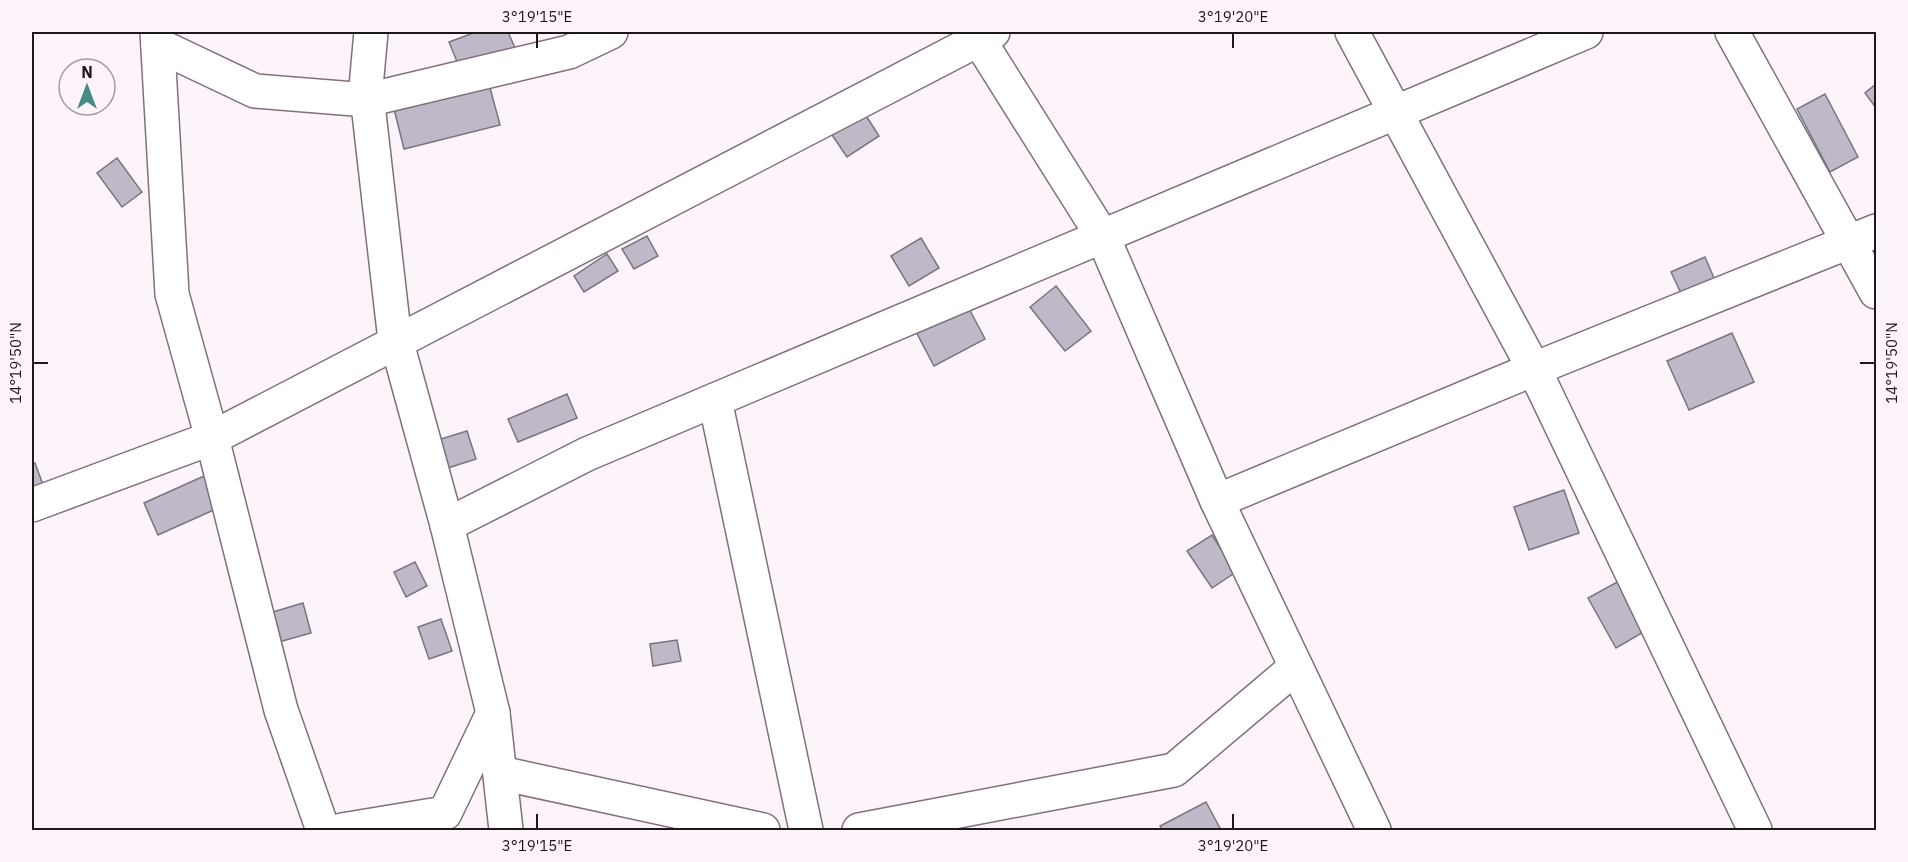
<svg xmlns="http://www.w3.org/2000/svg" width="1908" height="862" font-family="'IBM Plex Sans',sans-serif">
  <rect width="100%" height="100%" fill="#fdf4fb"/>
  <g fill="#beb8c7" stroke="#797482" stroke-width="1.5">
    <path d="M476 32H508L515 48 460 69 449 42Z"/>
    <path d="M489 84 500 125 404 149 394 109Z"/>
    <path d="M1876 84V108L1865 93Z"/>
    <path d="M1825 94 1858 157 1830 172 1797 109Z"/>
    <path d="M865 114 879 136 847 157 832 135Z"/>
    <path d="M117 158 142 192 122 207 97 173Z"/>
    <path d="M647 236 658 256 634 269 622 249Z"/>
    <path d="M921 238 939 268 909 286 891 256Z"/>
    <path d="M607 254 618 271 584 292 574 276Z"/>
    <path d="M1705 257 1717 285 1684 300 1671 272Z"/>
    <path d="M1056 286 1091 331 1065 351 1030 307Z"/>
    <path d="M965 301 985 339 934 366 914 328Z"/>
    <path d="M1732 333 1754 382 1689 410 1667 361Z"/>
    <path d="M567 394 577 418 518 442 508 419Z"/>
    <path d="M467 431 476 459 448 468 438 440Z"/>
    <path d="M35 463 48 498 32 504V464Z"/>
    <path d="M204 476 218 508 158 535 144 503Z"/>
    <path d="M1564 490 1579 533 1529 550 1514 507Z"/>
    <path d="M1212 535 1236 572 1212 588 1187 551Z"/>
    <path d="M415 562 427 586 406 597 394 572Z"/>
    <path d="M1619 581 1647 630 1616 648 1588 598Z"/>
    <path d="M303 603 311 633 275 643 266 614Z"/>
    <path d="M441 619 452 651 429 659 418 627Z"/>
    <path d="M677 640 681 661 653 666 650 644Z"/>
    <path d="M1206 802 1221 830H1163L1160 826Z"/>
  </g>
  <g fill="none" stroke-linecap="round" stroke-linejoin="round">
    <g stroke="#7e717b" stroke-width="36">
      <g id="street">
        <path d="M157 32 172 294 212 438 281 710 323 830"/>
        <path d="M371 32 366 87 394 332 447 525 493 713 506 830"/>
        <path d="M974 32 1103 237 1217 501 1374 830"/>
        <path d="M1352 32 1534 369 1755 830"/>
        <path d="M1732 32 1876 292"/>
        <path d="M158 45 255 91 367 100 569 52 611 32"/>
        <path d="M715 400 806 830"/>
        <path d="M1217 501 1534 369 1876 231"/>
        <path d="M32 505 212 438 993 32"/>
        <path d="M447 525 587 454 1586 32"/>
        <path d="M500 773 763 830"/>
        <path d="M342 830 445 813 493 713"/>
        <path d="M859 830 1174 770 1296 667"/>
      </g>
    </g>
    <use href="#street" stroke="#fff" stroke-width="33"/>
  </g>
  <path fill="none" stroke="#1d171b" stroke-width="2" d="M537 33V48M1233 33V48M33 363H48M1860 363H1875M537 814V829M1233 814V829"/>
  <rect width="1908" height="862" fill="none" stroke="#fdf4fb" stroke-width="66"/>
  <g transform="translate(87 87)"><circle r="28" fill="#fdf4fb" stroke="#a39ca1" stroke-width="1.5"/>
  <path d="M0-4.5L10 22L0 15L-10 22Z" fill="#478c83"/>
  <text y="-9" font-size="16" font-weight="bold" text-anchor="middle" fill="#1d171b">N</text>
  </g>
  <rect x="33" y="33" width="1842" height="796" fill="none" stroke="#1d171b" stroke-width="2"/>
  <g font-size="15" text-anchor="middle" fill="#1d171b">
    <text x="537" y="22">3°19'15"E</text>
    <text x="1233" y="22">3°19'20"E</text>
    <text transform="translate(16 363) rotate(-90)" y="5">14°19'50"N</text>
    <text transform="translate(1892 363) rotate(-90)" y="5">14°19'50"N</text>
    <text x="537" y="851">3°19'15"E</text>
    <text x="1233" y="851">3°19'20"E</text>
  </g>
</svg>
